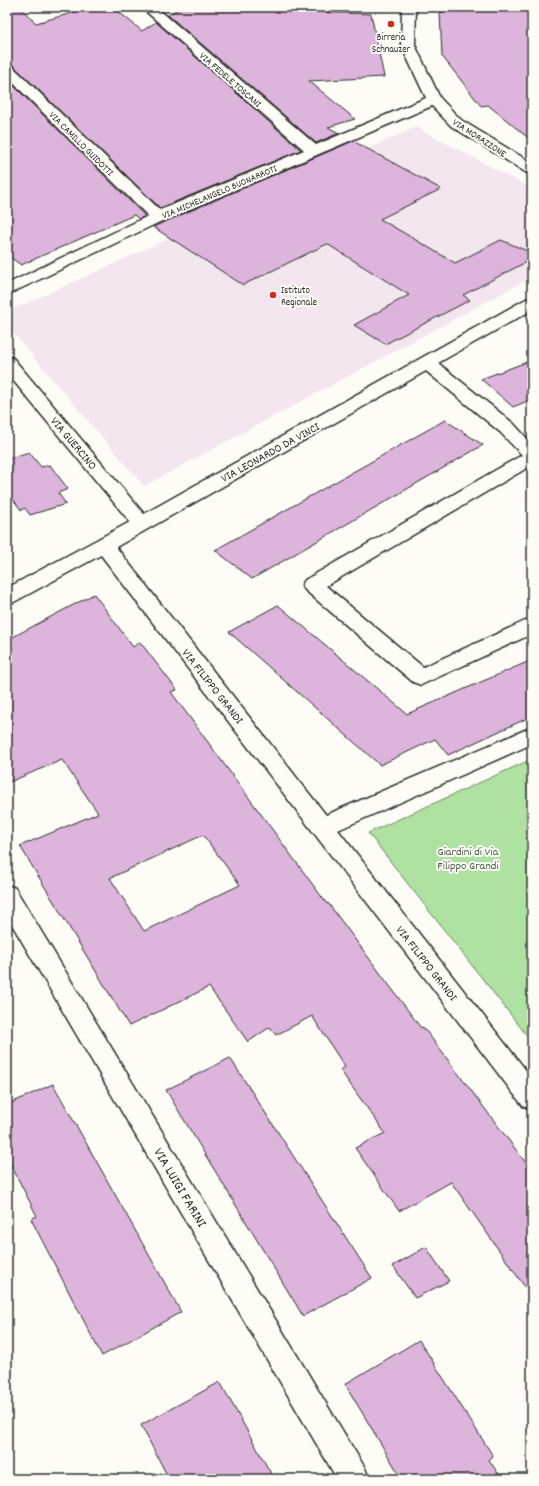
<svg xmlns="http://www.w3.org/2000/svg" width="539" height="1486" font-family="Dekko,sans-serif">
  <rect width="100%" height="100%" fill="#fdfcf7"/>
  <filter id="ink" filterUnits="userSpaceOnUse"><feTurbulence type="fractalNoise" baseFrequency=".025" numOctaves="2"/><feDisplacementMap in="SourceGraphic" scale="8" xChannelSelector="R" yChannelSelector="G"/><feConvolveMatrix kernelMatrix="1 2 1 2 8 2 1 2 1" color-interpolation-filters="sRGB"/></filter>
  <g filter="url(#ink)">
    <path fill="#f3e6ef" d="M416 127 532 189V277L144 486 7 326V312Z"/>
    <path fill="#aee1a2" stroke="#6c8666" d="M532 759V1042L368 833Z"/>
    <g fill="#ddb4db" stroke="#2b2b2b" fill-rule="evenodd">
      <path d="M7 7H19L36 23 94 7H113L142 31 156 22 301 150 160 208 13 65 7 64Z"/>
      <path d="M181 7 371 14 384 77 309 81 355 119 328 127 339 133 316 143 168 15Z"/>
      <path d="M443 7H532V141L488 105 481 106 442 56 440 12H443Z"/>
      <path d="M7 79 145 216 139 219 134 215 21 265 7 255Z"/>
      <path d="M353 141 441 189 380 219 455 263 501 240 532 253V259L463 295 470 300 385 344 354 325 409 295 327 244 243 285 153 227Z"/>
      <path d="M532 360V399L513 407 481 379Z"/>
      <path d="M445 420 483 445 252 579 215 550Z"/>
      <path d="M29 452 41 467 50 465 68 489 58 493 66 504 30 515 25 508 21 510 7 491V459Z"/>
      <path d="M94 594 133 647 140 642 177 690 171 692 327 904 328 903 421 1028 423 1027 532 1171V1297L451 1182 399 1211 355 1148 385 1133 340 1070 345 1067 312 1016 276 1035 270 1027 248 1042 209 987 129 1026 20 846 98 813 62 760 7 783V640ZM203 835 240 885 144 931 110 878Z"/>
      <path d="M278 605 407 714 532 660V716L448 755 435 739 380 765 229 632Z"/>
      <path d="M230 1058 372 1278 303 1316 166 1090Z"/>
      <path d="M53 1084 181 1312 102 1356 31 1219 37 1216 7 1157V1105Z"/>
      <path d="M426 1247 449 1281 415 1298 393 1266Z"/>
      <path d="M419 1340 493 1456 489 1460 502 1479H402L345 1384Z"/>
      <path d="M220 1382 274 1479H169L141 1425Z"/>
    </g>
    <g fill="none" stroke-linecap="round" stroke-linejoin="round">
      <g stroke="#2b2b2b" stroke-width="3">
        <g id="minor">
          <path d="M141 7H156L316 145 426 98 401 45 402 7H416L415 45 440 98 461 120 532 163V175L527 173 451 126 432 106 164 220 7 295V284L148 216 7 77V65L12 66 160 210 304 150Z"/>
          <path d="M532 298V310L438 363 514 424 532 444V465L326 586 423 667 532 618V634L421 685 413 682 305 590 302 585 305 580 522 455 500 432 426 371 116 547 326 815 532 727V744L338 830 532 1078V1109L523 1106 101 555 14 602 7 604V588L130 522 7 373V357L13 358 144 514 526 299Z"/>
          <path d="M7 885 15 888 365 1468 369 1479H337L7 916Z"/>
        </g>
      </g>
      <use href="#minor" fill="#fdfcf7" fill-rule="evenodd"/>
    </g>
  </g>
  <g fill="#c8321e" stroke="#fdfcf7" stroke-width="1.5">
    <circle cx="391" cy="24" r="4"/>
    <circle cx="273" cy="295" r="4"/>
  </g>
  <g text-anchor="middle" stroke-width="4" stroke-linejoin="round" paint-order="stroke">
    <g font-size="10" fill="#2b2b2b" stroke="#fdfcf7">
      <text x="391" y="40">Birreria<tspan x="391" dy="12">Schnauzer</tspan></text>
      <text x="281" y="293" text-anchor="start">Istituto<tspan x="281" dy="12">Regionale</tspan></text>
    </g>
    <g font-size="10" fill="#2b2b2b" stroke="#fdfcf7">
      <text transform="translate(231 79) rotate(41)" y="4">VIA FEDELE TOSCANI</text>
      <text transform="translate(480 137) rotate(33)" y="4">VIA MORAZZONE</text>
      <text transform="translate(82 143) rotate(45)" y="4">VIA CAMILLO GUIDOTTI</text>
      <text transform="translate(219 191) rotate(-23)" y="4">VIA MICHELANGELO BUONARROTI</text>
    </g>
    <g font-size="12" fill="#2b2b2b" stroke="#fdfcf7">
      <text transform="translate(74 443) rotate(50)" y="4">VIA GUERCINO</text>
      <text transform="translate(270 452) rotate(-29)" y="4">VIA LEONARDO DA VINCI</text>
      <text transform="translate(213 686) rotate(52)" y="4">VIA FILIPPO GRANDI</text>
      <text transform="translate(427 963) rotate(52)" y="4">VIA FILIPPO GRANDI</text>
    </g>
    <g font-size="12" fill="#4c5849" stroke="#fdfcf7">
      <text x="468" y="855">Giardini di Via<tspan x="468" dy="14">Filippo Grandi</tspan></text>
    </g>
    <g font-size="14" fill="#2b2b2b" stroke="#fdfcf7">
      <text transform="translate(181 1187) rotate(59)" y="5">VIA LUIGI FARINI</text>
    </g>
  </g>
  <rect width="539" height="1486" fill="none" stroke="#fdfcf7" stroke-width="24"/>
  <rect x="12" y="12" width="515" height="1462" fill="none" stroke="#2b2b2b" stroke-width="1.5" filter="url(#ink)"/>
</svg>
